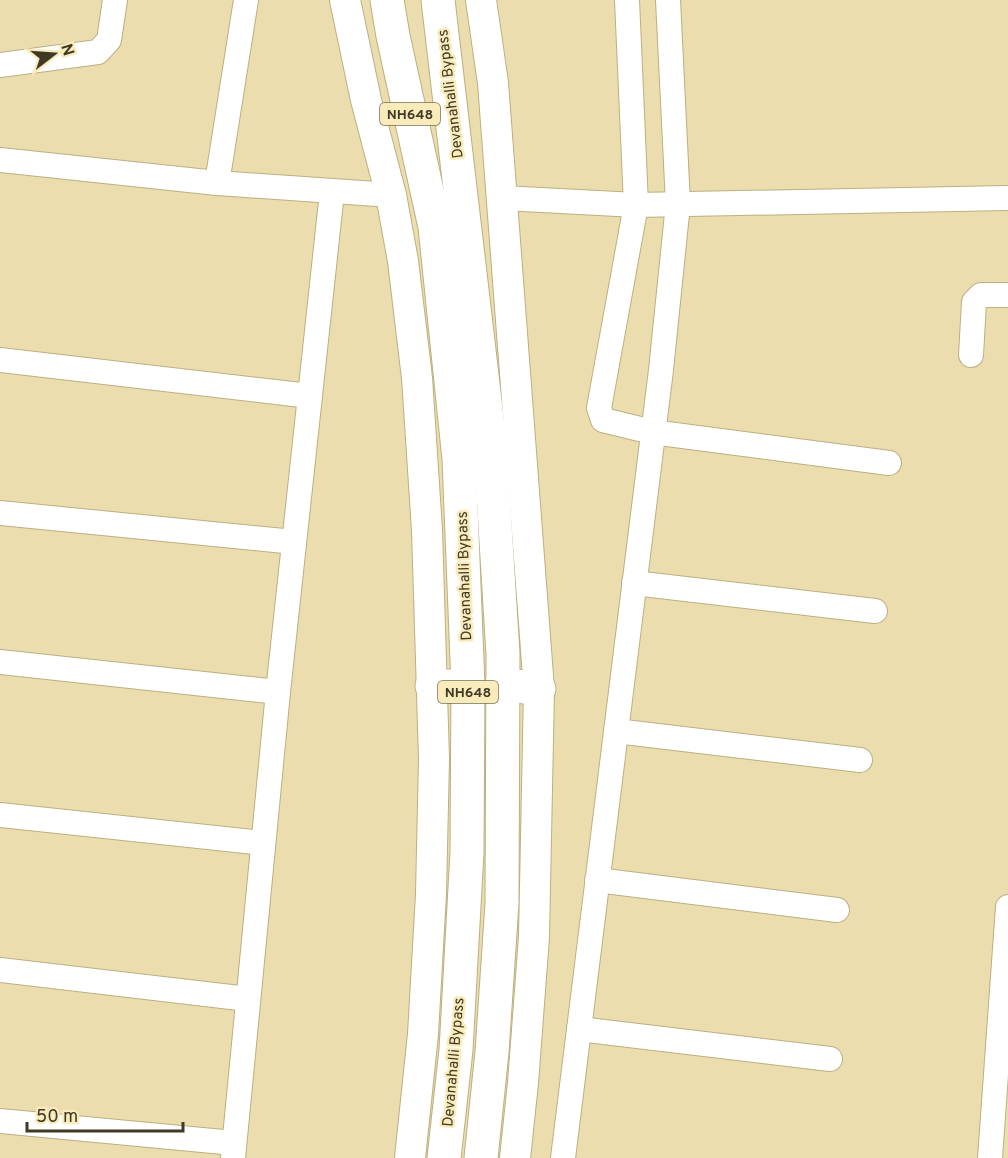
<svg xmlns="http://www.w3.org/2000/svg" width="1008" height="1158" font-family="Overpass,sans-serif">
  <rect width="100%" height="100%" fill="#ebddae"/>
  <g fill="none" stroke-linecap="round" stroke-linejoin="round">
    <g stroke="#bcaf80" stroke-width="26">
      <g id="minor">
        <path d="M627 0 636 205 599 408 603 420 652 432 889 463"/>
        <path d="M0 65 98 52 109 40 115 0"/>
        <path d="M0 160 217 183 391 195"/>
        <path d="M217 183 246 0"/>
        <path d="M503 198 636 205 1008 198"/>
        <path d="M971 355 974 302 981 295H1008"/>
        <path d="M0 360 310 396"/>
        <path d="M0 513 294 542"/>
        <path d="M634 583 875 611"/>
        <path d="M0 662 278 692"/>
        <path d="M616 731 860 760"/>
        <path d="M0 815 263 843"/>
        <path d="M597 880 837 910"/>
        <path d="M0 970 248 999"/>
        <path d="M579 1029 830 1059"/>
        <path d="M0 1121 234 1143"/>
        <path d="M233 1158 278 692 332 192"/>
        <path d="M563 1158 661 370 678 204 668 0"/>
        <path d="M990 1158 1008 907"/>
      </g>
    </g>
    <g stroke="#bcaf80" stroke-width="32">
      <g id="tertiary">
        <path d="M345 0 366 100 391 195 403 261 417 378 427 530 434 759 431 894 423 1034 410 1158"/>
        <path d="M481 0 493 83 539 689 534 937 523 1083 515 1158"/>
      </g>
    </g>
    <g stroke="#bcaf80" stroke-width="35">
      <g id="trunk">
        <path d="M387 0 393 36 435 227 459 459 468 686 467 852 456 1050 444 1158"/>
        <path d="M438 0 490 444 503 654 502 903 492 1052 481 1158"/>
        <path d="M502 684 539 689"/>
        <path d="M432 686H468"/>
      </g>
    </g>
    <use href="#minor" stroke="#fff" stroke-width="24"/>
    <use href="#tertiary" stroke="#fff" stroke-width="30"/>
    <use href="#trunk" stroke="#fff" stroke-width="33"/>
  </g>
  <g text-anchor="middle" stroke-width="5" stroke-linejoin="round" paint-order="stroke">
    <g fill="#f9ebba" stroke="#776e52" stroke-width="1.5">
      <rect x="380" y="103" width="60" height="22" rx="4.5"/>
      <rect x="438" y="681" width="60" height="22" rx="4.5"/>
    </g>
    <g font-size="14" font-weight="bold" fill="#3f3926">
      <text x="410" y="119">NH648</text>
      <text x="468" y="697">NH648</text>
    </g>
    <g font-size="15" fill="#3f3926" stroke="#f9ebba">
      <text transform="translate(450 94) rotate(-97)" y="5">Devanahalli Bypass</text>
      <text transform="translate(464 576) rotate(-92)" y="5">Devanahalli Bypass</text>
      <text transform="translate(453 1062) rotate(-85)" y="5">Devanahalli Bypass</text>
    </g>
  </g>
  <g transform="translate(54 54) rotate(73)" stroke="#f9ebba" stroke-width="4.5" paint-order="stroke">
  <path d="M0-4.5L10 22L0 15L-10 22Z" fill="#3f3926"/>
  <text y="-9" font-size="16" font-weight="bold" text-anchor="middle" fill="#3f3926">N</text>
  </g>
  <path d="M27 1122v9h156v-9" fill="none" stroke="#3f3926" stroke-width="3"/>
  <text x="36" y="1122" font-size="18" fill="#3f3926" stroke="#f9ebba" stroke-width="4.5" paint-order="stroke">50 m</text>
</svg>
